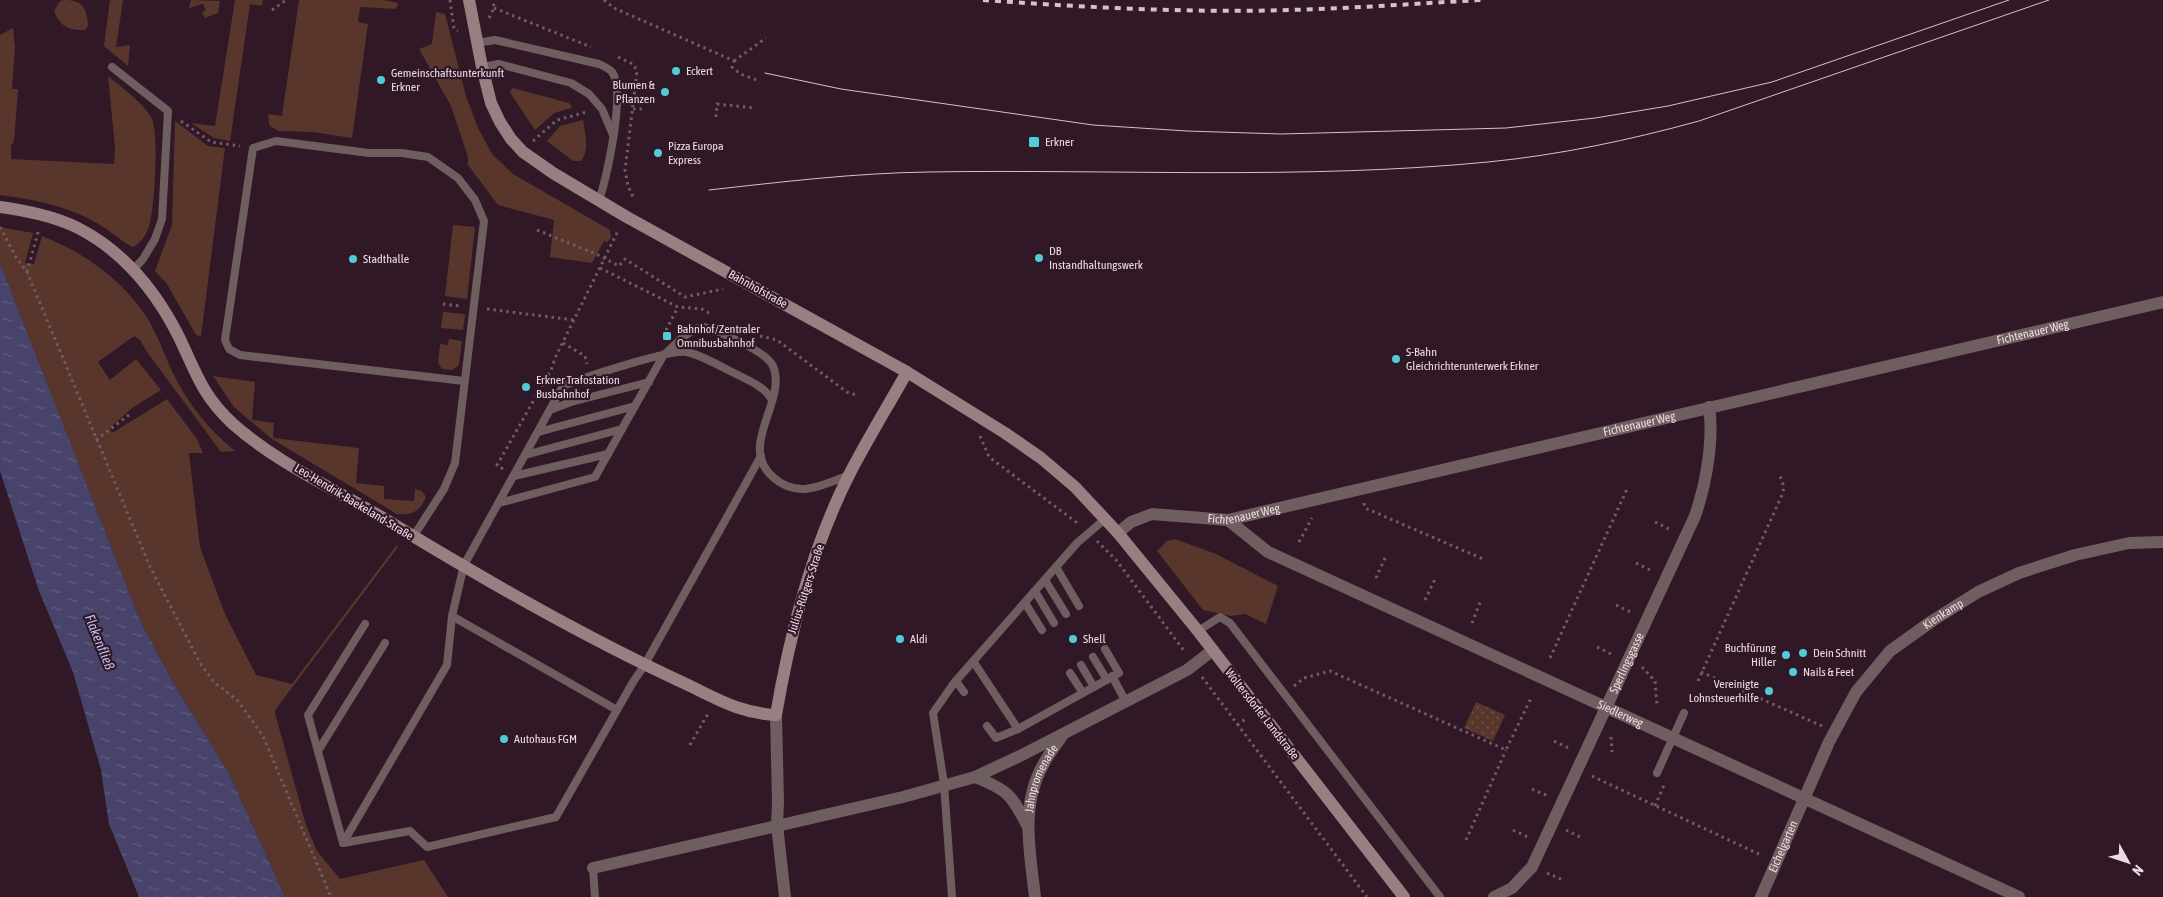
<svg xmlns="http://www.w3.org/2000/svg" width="2163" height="897" font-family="'Asap Condensed',sans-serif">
  <defs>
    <pattern id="park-dots" width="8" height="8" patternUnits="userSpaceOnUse" patternTransform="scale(1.25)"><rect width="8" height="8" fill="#58362b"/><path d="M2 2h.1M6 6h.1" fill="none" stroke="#70524a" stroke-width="1.8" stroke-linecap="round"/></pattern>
    <pattern id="water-ripples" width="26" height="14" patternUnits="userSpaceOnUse" patternTransform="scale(1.25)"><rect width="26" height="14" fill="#48436a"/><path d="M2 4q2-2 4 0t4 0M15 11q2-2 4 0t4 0" fill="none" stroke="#635e7f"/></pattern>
  </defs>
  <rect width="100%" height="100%" fill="#311827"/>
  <g fill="#58362b">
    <path d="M65 0C83 0 87 9 88 26L85 30C68 31 59 25 54 11L60 1Z"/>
    <path d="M110 0H123L116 47 130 45 128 66 104 46Z"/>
    <path d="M191 0 220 1 218 13 205 18 202 12 206 10 203 4 189 8Z"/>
    <path d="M235 0H263L262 6 250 4 230 141 214 138 191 123 215 126Z"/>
    <path d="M299 0H384L398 3 396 9 360 7 358 22 368 24 352 138 313 132 278 131 269 125 268 114 282 116Z"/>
    <path d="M436 12 445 14 466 96 478 128 492 154 513 174 610 230 611 238 607 242 604 241 592 263 550 257 554 220 498 205 468 165V157L451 106 419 49 432 44Z"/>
    <path d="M13 28 15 47 12 89H18L14 141 11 146V159L114 164 115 147 108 76C121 87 145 104 152 119 159 136 155 209 149 227 146 235 140 245 132 247 120 240 109 230 97 223 67 206 34 199 0 195V35Z"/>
    <path d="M513 88 569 103 572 106 571 108 554 113 535 130 511 94 510 91Z"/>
    <path d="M583 120C585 132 590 151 581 161H573L547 141 560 126Z"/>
    <path d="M175 121 208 146 225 148 201 336 196 335 167 284 155 271 172 225Z"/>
    <path d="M453 225 475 227 467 299 445 296Z"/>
    <path d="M0 227 33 233 25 263 34 264 42 236C85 253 123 280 148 319 158 336 164 354 172 371 187 403 208 429 235 451L221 452 147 352 140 340 134 336 98 362 110 380 136 359 161 390 132 408 110 428 112 433 167 399 197 439 203 453H189L200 547 225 614 256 675 292 684 396 546 398 547 276 709 275 713 306 825 317 851 340 879 424 860 448 897H285L230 775 171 679 139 618 0 263Z"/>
    <path d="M443 312 465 314 463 330 441 328Z"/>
    <path d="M449 339 462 341 459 365 452 370 442 369 438 363 440 344 448 345Z"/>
    <path d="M213 376 255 382 252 420 274 423 273 438 359 448 356 483 384 486V499L414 501 415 489 422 491 426 497C420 511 412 516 397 514L272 439 234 407Z"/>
    <path d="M1175 539 1216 554 1278 586 1266 624 1245 614 1231 616 1203 610 1157 551 1167 541Z"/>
  </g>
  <path fill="url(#park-dots)" d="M1476 702 1505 715 1493 741 1464 728Z"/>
  <path fill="url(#water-ripples)" d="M0 263 139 618 171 679 230 775 285 897H139L109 824 101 770 73 672 39 591 0 471Z"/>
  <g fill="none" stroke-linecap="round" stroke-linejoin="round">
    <g stroke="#725b68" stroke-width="3" stroke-dasharray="2.5 4" stroke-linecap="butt">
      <path d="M450 0 454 28 458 31"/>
      <path d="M604 0 614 8 734 61 732 67 740 74 760 81"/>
      <path d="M494 8 591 47"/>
      <path d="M272 10 286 0"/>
      <path d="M489 18 494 8 493 0"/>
      <path d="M618 57 633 64 637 71 625 170 628 186 634 199"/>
      <path d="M734 61 766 38"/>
      <path d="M633 109H645"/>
      <path d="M716 117 717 104 755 108"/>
      <path d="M181 121 211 142 240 146"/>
      <path d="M533 141 557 120 587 112"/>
      <path d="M0 227 17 259 27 272 150 567 200 663 214 682 238 701 263 736 331 897"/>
      <path d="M537 230 596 254 619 266 625 259 685 297 723 289"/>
      <path d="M600 268 678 307 702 309 709 313"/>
      <path d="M27 272 39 229"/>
      <path d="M443 304 461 306"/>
      <path d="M487 309 574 320"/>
      <path d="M663 336 678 307"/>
      <path d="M760 336 777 340 847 392 856 395"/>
      <path d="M563 343 585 356 587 364"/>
      <path d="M980 436 989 457 1080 525"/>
      <path d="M96 440 129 415"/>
      <path d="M503 469 497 465 551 370 556 356 618 231"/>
      <path d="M1364 503 1365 508 1483 559"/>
      <path d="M1655 522 1671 530"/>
      <path d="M1097 541 1117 561 1185 652"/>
      <path d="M1299 542 1312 518"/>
      <path d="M1636 563 1652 571"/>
      <path d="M1376 578 1386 556"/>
      <path d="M1425 600 1435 579"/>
      <path d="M1616 605 1633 613"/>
      <path d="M1472 623 1481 600"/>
      <path d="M1597 647 1613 655"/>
      <path d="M1550 658 1628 487"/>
      <path d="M1642 667 1655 681 1657 706"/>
      <path d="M1701 672 1822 726"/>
      <path d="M1202 677 1367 897"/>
      <path d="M1698 681 1782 495 1784 487 1780 476"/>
      <path d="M1294 686 1304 678 1330 671 1506 750 1532 696"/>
      <path d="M1237 725 1247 718"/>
      <path d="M1611 737 1612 752"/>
      <path d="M1554 741 1569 748"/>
      <path d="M690 745 709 712"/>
      <path d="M1592 776 1763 856"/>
      <path d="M1532 789 1548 796"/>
      <path d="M1655 806 1664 785"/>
      <path d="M1513 830 1530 838"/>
      <path d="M1566 830 1582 838"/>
      <path d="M1466 840 1506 750"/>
      <path d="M1547 873 1563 880"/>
    </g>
    <g stroke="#6e5e5f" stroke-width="8">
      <path d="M477 43 495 40 599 64C603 66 610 69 612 72 626 90 607 179 599 200"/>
      <path d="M112 67 168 111 162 219 155 239 143 259 133 270"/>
      <path d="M482 67 499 64 571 83 589 94 602 109 613 135"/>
      <path d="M550 410 571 402 649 382"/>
      <path d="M538 432 635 406"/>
      <path d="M525 455 622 429"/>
      <path d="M761 456 644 666 633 682 556 817 427 847 410 831 343 843 447 665 452 616 464 565 563 386C582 378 670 349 687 352 704 356 721 367 736 374 750 381 765 387 772 400"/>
      <path d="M514 476 608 454"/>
      <path d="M499 503 595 477 663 356 683 337 695 329 704 327C720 332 766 351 773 366 788 401 736 447 774 478 798 499 823 485 849 475"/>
      <path d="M413 537 444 489 455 463 484 221 475 200 458 178 428 157 402 153H369L276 141 253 148 225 340 229 349 240 355 464 381"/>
      <path d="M1056 567 1079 606"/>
      <path d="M1045 580 1066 614"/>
      <path d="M1035 591 1054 623"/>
      <path d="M1025 603 1042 630"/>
      <path d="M452 616 617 710"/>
      <path d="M1198 631 1220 617 1230 623 1440 897"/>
      <path d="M1093 657 1107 680"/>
      <path d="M973 661 1018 729"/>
      <path d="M1081 665 1094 687"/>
      <path d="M1070 673 1083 693"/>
      <path d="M1112 676 1126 702"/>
      <path d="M956 681 964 692"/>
      <path d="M987 726 996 738 1018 729 1119 673 1105 649"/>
      <path d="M318 751 385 643"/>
      <path d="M1657 773 1684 713"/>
      <path d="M343 843 308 715 365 624"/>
      <path d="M593 868 595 897"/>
      <path d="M952 897 944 784 933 713 954 683 1077 543 1105 519"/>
    </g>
    <g stroke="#6e5e5f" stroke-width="12">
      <path id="s1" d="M1228 520 1268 552 2019 897"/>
      <path id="s2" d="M1118 533 1131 522 1152 514 1228 520 2163 302"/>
      <path d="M776 715 778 802 777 825 785 897"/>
      <path d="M975 777C1008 790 1012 795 1028 827"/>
      <path d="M593 868 903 797 975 777 1020 756 1187 670 1213 650"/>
      <path id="s3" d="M1035 897C1030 853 1020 806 1043 765 1048 755 1056 745 1062 736"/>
      <path id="s4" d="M1494 897 1512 888 1532 867 1695 516C1706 484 1714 440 1709 407"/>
      <path id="s5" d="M1761 897 1829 742 1856 692 1890 651 1932 621 1978 592 2019 573 2075 555 2129 543 2163 542"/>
    </g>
    <g stroke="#997f82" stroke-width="12">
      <path d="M469 0 482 67 491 103 500 122 511 139 523 152 553 173 625 216 907 372 1005 433 1041 458 1075 487 1118 533 1198 631 1404 897"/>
      <path d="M0 207C27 211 54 216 78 228 123 251 156 292 178 335 196 372 201 394 233 424 277 463 333 488 383 518 482 578 582 636 686 684 718 699 739 713 776 715 790 633 811 550 849 475 867 440 888 406 907 372"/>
    </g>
    <g stroke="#d4c1cb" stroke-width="1">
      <path d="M765 73 841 89 1093 125 1187 131 1281 134 1506 128 1595 118 1668 106 1772 82 2009 0"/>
      <path d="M709 190C781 182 855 173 928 172 1114 169 1302 180 1488 162 1559 155 1630 140 1699 121L2049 0"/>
    </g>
    <path stroke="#d4c1cb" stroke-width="4" stroke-dasharray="6 6" stroke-linecap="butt" d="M983 0C1094 8 1206 14 1317 9 1372 7 1426 3 1481 0"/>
  </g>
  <g fill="#52cbd8" stroke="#311827" stroke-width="2">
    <circle cx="676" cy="71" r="5"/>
    <circle cx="381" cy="80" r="5"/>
    <circle cx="665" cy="92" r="5"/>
    <rect x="1028" y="136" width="12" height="12" rx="2.5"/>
    <circle cx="658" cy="153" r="5"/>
    <circle cx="1039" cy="258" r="5"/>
    <circle cx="353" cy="259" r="5"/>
    <rect x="662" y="331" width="10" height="10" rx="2.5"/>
    <circle cx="1396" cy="359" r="5"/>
    <circle cx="526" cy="387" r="5"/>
    <circle cx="900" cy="639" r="5"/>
    <circle cx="1073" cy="639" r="5"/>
    <circle cx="1803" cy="653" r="5"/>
    <circle cx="1786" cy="655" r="5"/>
    <circle cx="1793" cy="672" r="5"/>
    <circle cx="1769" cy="691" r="5"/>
    <circle cx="504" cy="739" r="5"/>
  </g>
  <g text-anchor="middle" stroke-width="4.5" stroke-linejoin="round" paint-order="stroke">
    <g font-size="12" fill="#eddbe4" stroke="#311827" text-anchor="start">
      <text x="686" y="75">Eckert</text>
      <text x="391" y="77">Gemeinschaftsunterkunft<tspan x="391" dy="14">Erkner</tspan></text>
      <text x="655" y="89" text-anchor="end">Blumen &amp;<tspan x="655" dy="14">Pflanzen</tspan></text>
      <text x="1045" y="146">Erkner</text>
      <text x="668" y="150">Pizza Europa<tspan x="668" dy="14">Express</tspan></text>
      <text x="1049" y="255">DB<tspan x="1049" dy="14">Instandhaltungswerk</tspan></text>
      <text x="363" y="263">Stadthalle</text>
      <text x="677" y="333">Bahnhof/Zentraler<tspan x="677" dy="14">Omnibusbahnhof</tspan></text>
      <text x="1406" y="356">S-Bahn<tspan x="1406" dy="14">Gleichrichterunterwerk Erkner</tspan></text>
      <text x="536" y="384">Erkner Trafostation<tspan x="536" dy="14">Busbahnhof</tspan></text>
      <text x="910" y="643">Aldi</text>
      <text x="1083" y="643">Shell</text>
      <text x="1776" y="652" text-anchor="end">Buchfürung<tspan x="1776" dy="14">Hiller</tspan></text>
      <text x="1813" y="657">Dein Schnitt</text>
      <text x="1803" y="676">Nails &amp; Feet</text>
      <text x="1759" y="688" text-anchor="end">Vereinigte<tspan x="1759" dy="14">Lohnsteuerhilfe</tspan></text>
      <text x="514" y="743">Autohaus FGM</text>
    </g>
    <g font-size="12" fill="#eddbe4" stroke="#311827">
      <text transform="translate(758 289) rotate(29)" y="4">Bahnhofstraße</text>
      <text dy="4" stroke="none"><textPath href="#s2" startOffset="942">Fichtenauer Weg</textPath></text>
      <text dy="4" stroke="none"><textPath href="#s2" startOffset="538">Fichtenauer Weg</textPath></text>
      <text transform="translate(354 502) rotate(31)" y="4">Leo-Hendrik-Baekeland-Straße</text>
      <text dy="4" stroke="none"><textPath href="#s2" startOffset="132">Fichtenauer Weg</textPath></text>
      <text transform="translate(806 589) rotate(-72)" y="4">Julius-Rütgers-Straße</text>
      <text dy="4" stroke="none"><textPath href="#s5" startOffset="344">Kienkamp</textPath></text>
      <text dy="4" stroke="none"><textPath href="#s4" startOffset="274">Sperlingsgasse</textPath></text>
      <text transform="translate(1262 714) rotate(52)" y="4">Woltersdorfer Landstraße</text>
      <text dy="4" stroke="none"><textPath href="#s1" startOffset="439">Siedlerweg</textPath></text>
      <text dy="4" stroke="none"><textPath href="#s3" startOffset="121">Jahnpromenade</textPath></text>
      <text dy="4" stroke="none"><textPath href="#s5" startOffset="55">Eichelgarten</textPath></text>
    </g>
    <g font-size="14" font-style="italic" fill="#c3bef4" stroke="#311827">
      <text transform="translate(100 642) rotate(68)" y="5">Flakenfließ</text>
    </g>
  </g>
  <g transform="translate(2128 862) rotate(130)" stroke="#311827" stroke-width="4" paint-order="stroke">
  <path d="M0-4L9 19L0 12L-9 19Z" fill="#eddbe4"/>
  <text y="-8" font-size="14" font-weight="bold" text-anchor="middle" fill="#eddbe4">N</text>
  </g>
</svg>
